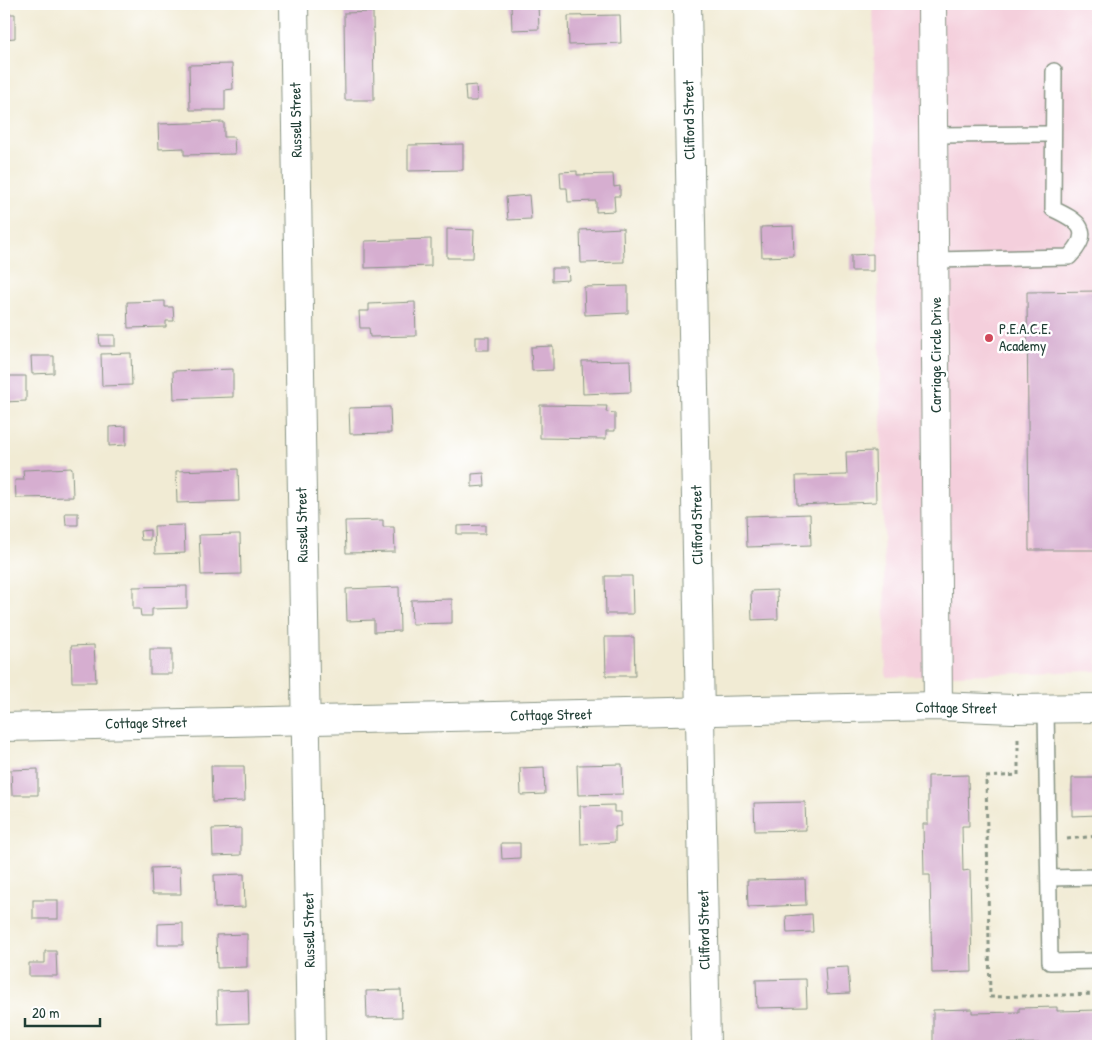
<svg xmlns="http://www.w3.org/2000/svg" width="1102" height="1050" font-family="'Patrick Hand',sans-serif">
  <rect width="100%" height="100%" fill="#fff"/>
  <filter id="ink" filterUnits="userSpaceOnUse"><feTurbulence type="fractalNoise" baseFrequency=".02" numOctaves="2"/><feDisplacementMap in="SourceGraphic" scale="10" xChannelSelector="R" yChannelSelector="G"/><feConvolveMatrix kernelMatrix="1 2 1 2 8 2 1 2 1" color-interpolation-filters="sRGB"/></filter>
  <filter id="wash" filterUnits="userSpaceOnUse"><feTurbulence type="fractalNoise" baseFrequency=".0096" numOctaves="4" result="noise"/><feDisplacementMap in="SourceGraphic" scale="20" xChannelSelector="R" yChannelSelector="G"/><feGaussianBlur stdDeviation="1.12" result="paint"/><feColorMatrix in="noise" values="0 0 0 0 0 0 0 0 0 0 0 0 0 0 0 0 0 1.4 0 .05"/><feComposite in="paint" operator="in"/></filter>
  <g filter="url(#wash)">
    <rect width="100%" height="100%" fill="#f1ebd4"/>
    <path fill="#f4cfdc" d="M873 4H1098V671L886 677Z"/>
    <g id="blocks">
      <g fill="#d6aed0">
        <path d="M511 4H538L539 29 512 30Z"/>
        <path d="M373 12 374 100H345L344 13Z"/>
        <path d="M4 14H15V38L4 39Z"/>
        <path d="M620 15 621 43 569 45 568 16Z"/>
        <path d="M232 64 233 89 225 90V110H190L189 65Z"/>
        <path d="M476 85 477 101H466L465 86Z"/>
        <path d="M224 122V137H234L235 154 184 155V148L159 149 158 124Z"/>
        <path d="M463 144V170L408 171V145Z"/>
        <path d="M577 171V175L613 174 614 187 620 186V196H614L615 211 596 212V201L568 202 567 188H561L560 172Z"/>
        <path d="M529 195 531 219 508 220 506 197Z"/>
        <path d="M793 226 794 256 762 257 761 227Z"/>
        <path d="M623 228 624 262 581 263 580 230Z"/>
        <path d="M447 229 474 230 473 258H447Z"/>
        <path d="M431 239V266L365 268V241Z"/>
        <path d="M873 254V271H851V255Z"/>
        <path d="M552 268H568L569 280 552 281Z"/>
        <path d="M628 286V313L585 315 584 287Z"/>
        <path d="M1098 291V550H1029L1027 292Z"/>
        <path d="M165 301V307H173L174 321H166V327L128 328 127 302Z"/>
        <path d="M415 302 416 336 370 337 369 328H360L359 311H369V304Z"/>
        <path d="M99 335H115V346H100Z"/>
        <rect x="476" y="337" width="13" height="13"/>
        <path d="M553 346V370L532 371 531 347Z"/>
        <path d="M131 353 132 385 102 386 101 354Z"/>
        <path d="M31 356H54V373L32 374Z"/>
        <path d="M630 360 631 392 583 394 582 361Z"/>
        <path d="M233 369V397L174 399 173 371Z"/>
        <path d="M4 376H26V401L4 402Z"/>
        <path d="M540 405 607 406 606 412 615 413V431H606V439L540 438Z"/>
        <path d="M390 407 391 433 350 434 349 408Z"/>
        <path d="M126 426V445L109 446V427Z"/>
        <path d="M875 451 876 502 797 505 796 476 847 475 846 452Z"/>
        <path d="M72 468 73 497 16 498 15 480H24L23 470Z"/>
        <path d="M238 469 239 501 177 503 176 471Z"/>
        <path d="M484 473 485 486 472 487V474Z"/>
        <path d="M65 513H78V525H66Z"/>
        <path d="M810 514 811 545 747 547 746 516Z"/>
        <path d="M383 520V527H394L395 552 346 553 345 521Z"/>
        <path d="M184 525 185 553 155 554 154 526Z"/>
        <path d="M485 525V534H457V526Z"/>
        <path d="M150 530V540H141L140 531Z"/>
        <path d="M240 534 241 574 201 575 199 535Z"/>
        <path d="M605 576H632L633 614H606Z"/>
        <path d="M187 586V608L152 609V616H141L140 609H133V587Z"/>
        <path d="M399 587 400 631 374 632V620L347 621 346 589Z"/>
        <path d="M777 590 778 619 752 620 751 591Z"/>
        <path d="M452 599V623L412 624 411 600Z"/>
        <path d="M605 637H634L635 676H606Z"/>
        <path d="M94 645 96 682H72L71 646Z"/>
        <rect x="150" y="649" width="22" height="25"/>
        <path d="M622 764 623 794 578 795 577 765Z"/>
        <path d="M211 766H244L245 801 212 802Z"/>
        <path d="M544 767 545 794 521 795 520 768Z"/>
        <path d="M38 769V795H12L11 770Z"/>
        <path d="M968 775 969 826H962L963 871 970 870 972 972 932 973 930 875H924L923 824H928V776Z"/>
        <path d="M1072 778H1098V815L1072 816Z"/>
        <path d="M805 802 806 830 755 831 754 803Z"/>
        <path d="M614 805V812H621V826L615 827V842L581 844 580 806Z"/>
        <path d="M241 828V855L213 856 212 829Z"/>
        <path d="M501 843H520V858L502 859Z"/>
        <path d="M180 867 181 894H152L151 868Z"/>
        <path d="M244 874 245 907 215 908 214 875Z"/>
        <path d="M805 879 806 905 748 907 747 880Z"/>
        <rect x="33" y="900" width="25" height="19"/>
        <path d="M812 914 813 932 787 933 786 916Z"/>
        <path d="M183 923V945H158V924Z"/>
        <path d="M247 934V967L217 968 216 935Z"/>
        <path d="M45 951H56L57 976H29V963H45Z"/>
        <path d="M848 967 850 993 827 994 825 968Z"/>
        <path d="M806 979 807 1007 757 1008 756 980Z"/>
        <path d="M248 990 249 1023 218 1024 217 991Z"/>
        <path d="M401 990 402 1017 367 1018 366 991Z"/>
        <path d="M1057 1007V1011L1098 1010V1042L933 1045V1010L972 1009V1013L1019 1012V1008Z"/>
      </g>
    </g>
  </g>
  <g filter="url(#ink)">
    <use href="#blocks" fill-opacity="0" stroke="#889484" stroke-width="1"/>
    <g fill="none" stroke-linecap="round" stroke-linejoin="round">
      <g stroke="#889484" stroke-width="18">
        <g id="lane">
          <path d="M934 135 1053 134"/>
          <path d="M935 260 1069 257C1094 231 1079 221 1053 209L1054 71"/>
          <path d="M1046 709 1050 962 1098 961"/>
          <path d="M1049 878 1098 877"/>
        </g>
      </g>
      <g stroke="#889484" stroke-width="30">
        <g id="street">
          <path d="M294 4 311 1046"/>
          <path d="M687 4 706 1046"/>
          <path d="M932 4 938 706"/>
          <path d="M4 727 938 706 1013 709 1098 708"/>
        </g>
      </g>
      <g stroke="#889484" stroke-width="3" stroke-dasharray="4 4" stroke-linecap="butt">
        <path d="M1018 739V775L986 777 990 997 1098 994"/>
        <path d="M1067 839 1098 836"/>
      </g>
      <use href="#lane" stroke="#fff" stroke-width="15"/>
      <use href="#street" stroke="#fff" stroke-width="28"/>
    </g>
  </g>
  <circle fill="#d1495b" stroke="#fff" stroke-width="2" cx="989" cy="338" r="5"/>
  <g text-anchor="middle" stroke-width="5" stroke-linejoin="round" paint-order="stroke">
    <g font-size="15" fill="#1f3d34" stroke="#fff">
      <text transform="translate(296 120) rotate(-91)" y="5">Russell Street</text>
      <text transform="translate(689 120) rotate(-91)" y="5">Clifford Street</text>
      <text transform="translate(936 355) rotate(-90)" y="5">Carriage Circle Drive</text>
      <text transform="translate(302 525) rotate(-91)" y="5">Russell Street</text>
      <text transform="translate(697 525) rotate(-91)" y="5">Clifford Street</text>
      <text transform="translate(956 708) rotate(1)" y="5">Cottage Street</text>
      <text transform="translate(551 715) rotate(-1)" y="5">Cottage Street</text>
      <text transform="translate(146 723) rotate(-1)" y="5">Cottage Street</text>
      <text transform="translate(309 930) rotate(-91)" y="5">Russell Street</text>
      <text transform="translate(704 930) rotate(-91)" y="5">Clifford Street</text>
    </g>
    <g font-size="15" fill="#1f3d34" stroke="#fff" text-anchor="start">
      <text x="999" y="334">P.E.A.C.E.<tspan x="999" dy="17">Academy</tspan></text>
    </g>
  </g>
  <rect width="1102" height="1050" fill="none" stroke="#fff" stroke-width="20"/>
  <path d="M25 1018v8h75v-8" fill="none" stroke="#1f3d34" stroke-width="2.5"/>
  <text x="32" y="1018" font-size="15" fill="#1f3d34" stroke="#ffffff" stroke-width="4" paint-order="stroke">20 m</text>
</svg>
